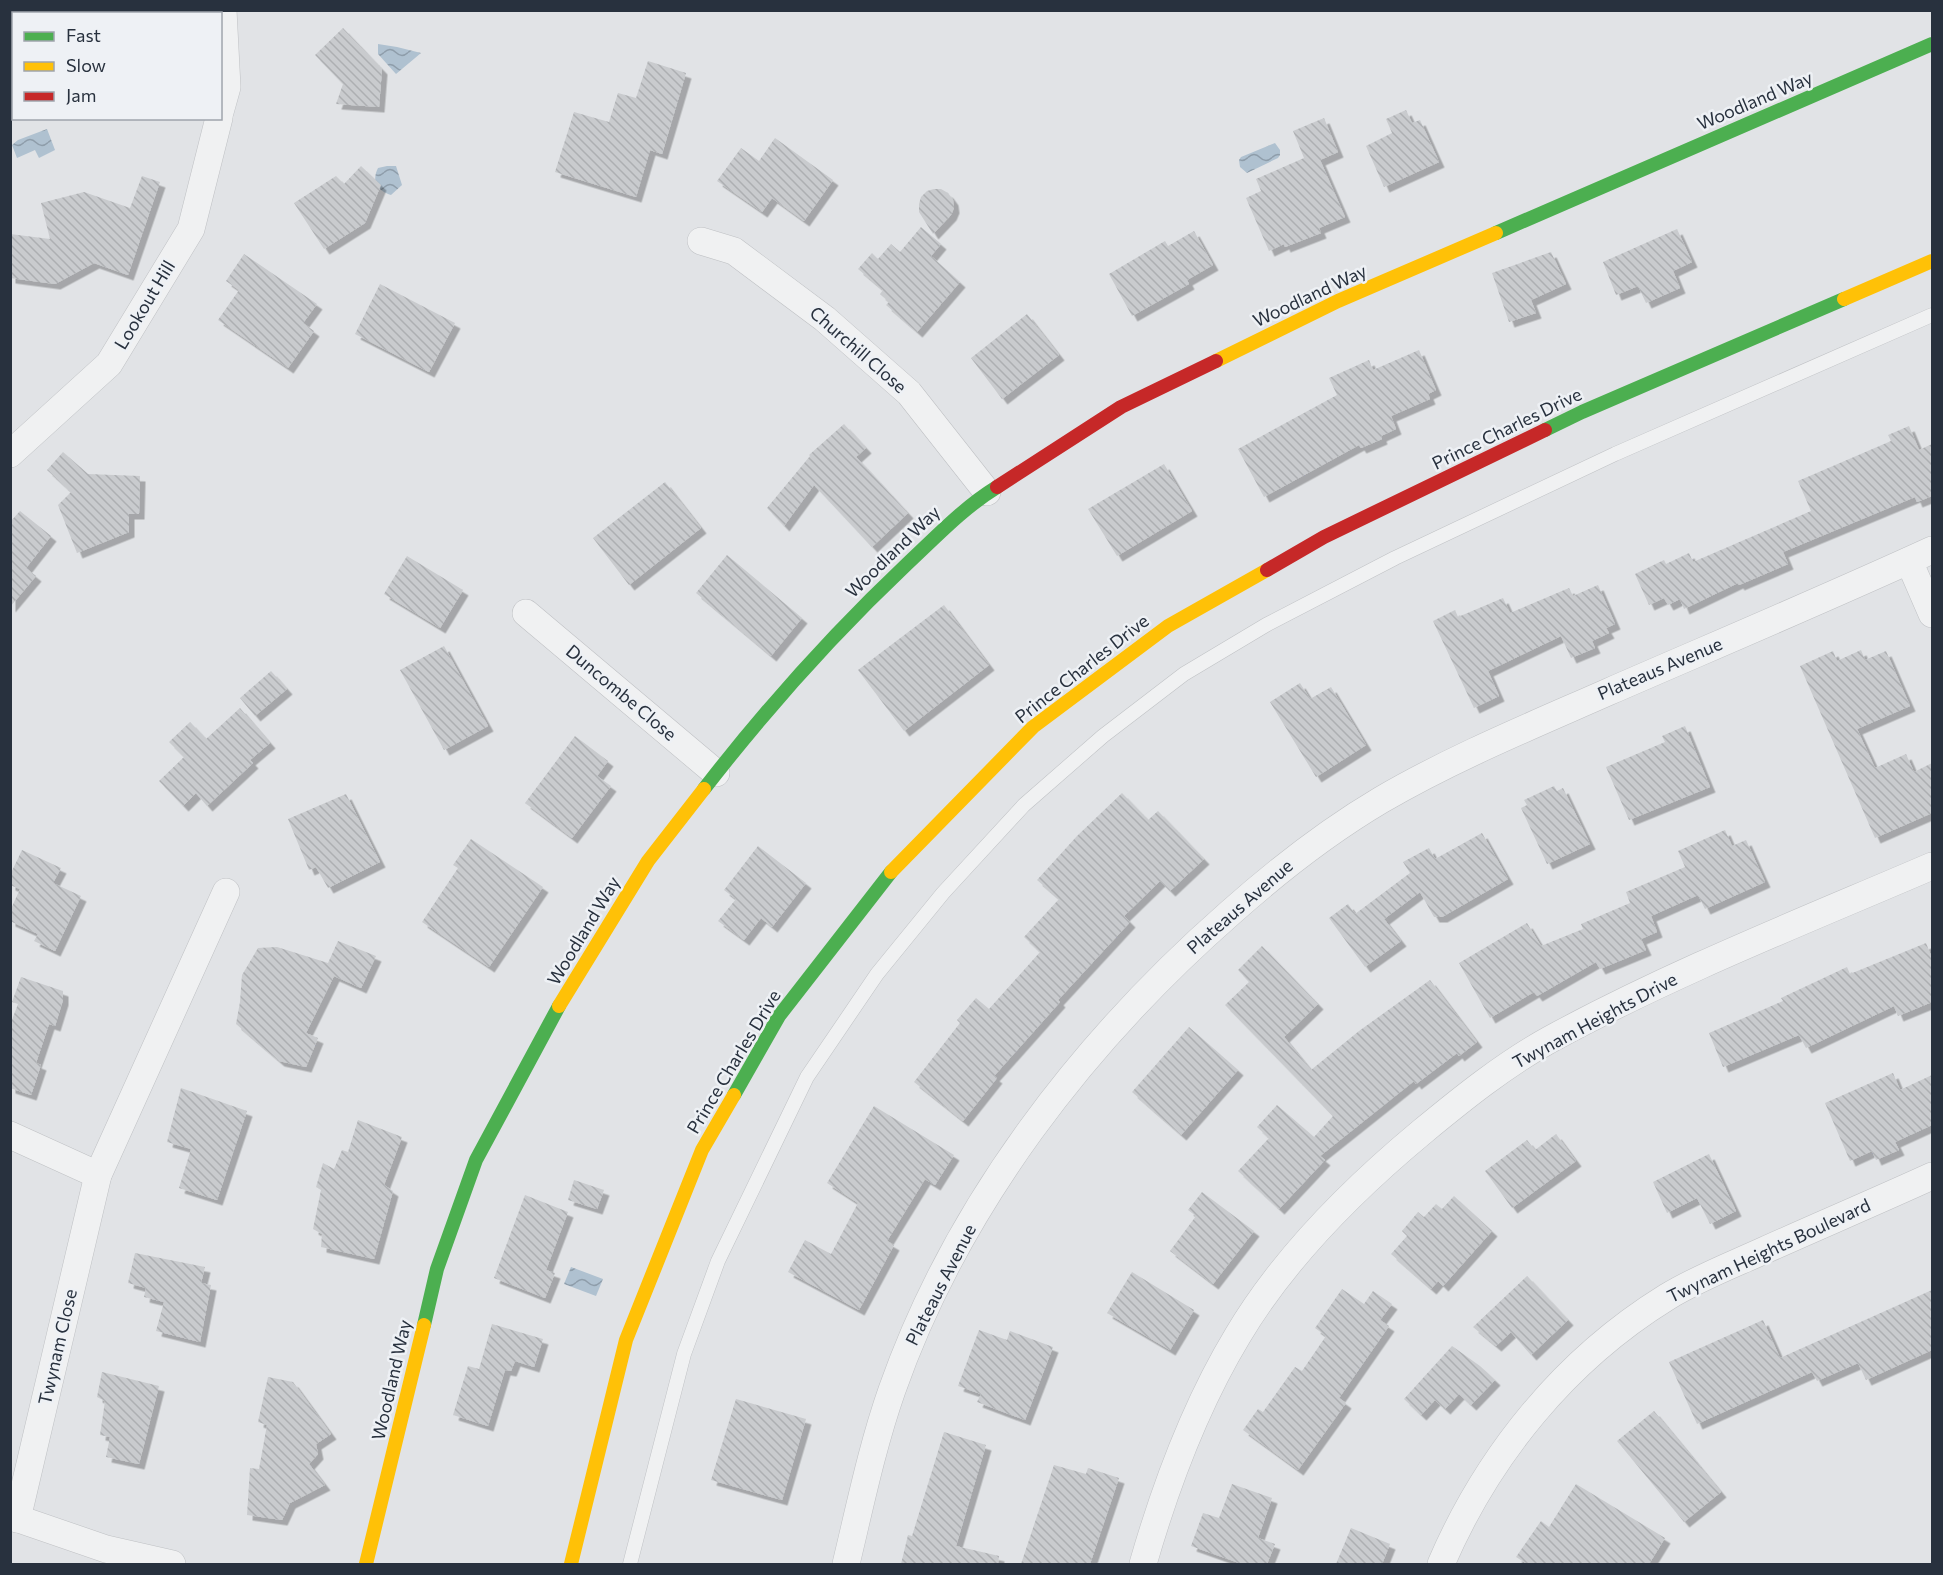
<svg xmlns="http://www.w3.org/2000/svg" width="1943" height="1575" font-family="Commissioner,sans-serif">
  <defs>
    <pattern id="water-waves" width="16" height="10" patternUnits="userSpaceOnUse" patternTransform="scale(1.5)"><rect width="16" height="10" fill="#afc1d0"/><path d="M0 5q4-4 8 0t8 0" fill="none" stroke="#8e9daa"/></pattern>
    <pattern id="building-back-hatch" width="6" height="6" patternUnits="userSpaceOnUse" patternTransform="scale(1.5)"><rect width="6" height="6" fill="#c9cbce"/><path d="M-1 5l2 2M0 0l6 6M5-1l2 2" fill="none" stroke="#adafb2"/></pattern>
    <filter id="shadow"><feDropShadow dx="5.5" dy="5.5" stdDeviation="0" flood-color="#0004"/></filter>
  </defs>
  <rect width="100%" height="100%" fill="#e1e3e6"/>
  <g fill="url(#water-waves)">
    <path d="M378 44 397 47 421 53 396 74 378 54Z"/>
    <path d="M47 129 55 150 39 158 35 150 17 158 12 145 18 140Z"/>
    <path d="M1275 143 1280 150V155L1278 158 1247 173 1240 167 1239 160 1241 157Z"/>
    <path d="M387 166H396L402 185 391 195C378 191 371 182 378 168Z"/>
    <path d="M571 1267 603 1279 596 1296 564 1284Z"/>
  </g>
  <g fill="url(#building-back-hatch)" filter="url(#shadow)">
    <path d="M343 28 382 69 379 107 336 104 343 84 315 55Z"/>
    <path d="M648 61 686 73 662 154 650 150 636 197 555 172 574 112 609 122 618 93 636 98Z"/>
    <path d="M1406 110 1412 123 1420 120 1439 162 1384 187 1366 146 1392 133 1386 119Z"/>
    <path d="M1324 118 1338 152 1320 160 1345 217 1319 228 1321 233 1285 247 1284 244 1269 251 1246 198 1261 191 1256 179 1304 158 1293 131Z"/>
    <path d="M775 138 833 180 804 221 772 198 762 212 717 181 741 148 759 161Z"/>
    <path d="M361 166 381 185 365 223 324 249 294 203 336 176 344 184Z"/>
    <path d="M142 176 160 182 128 275 94 263 55 284 10 278V234L50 239 41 203 84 192 130 208Z"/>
    <path d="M934 189H941L948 193 953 200 954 208 951 215 933 234 919 212V204L921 197 927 191Z"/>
    <path d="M921 227 941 244 931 256 960 282 917 332 886 305 889 302 880 294 883 290 858 269 872 253 878 259 891 244 900 252Z"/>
    <path d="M1677 229 1692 262 1673 271 1680 288 1646 303 1638 286 1616 295 1603 262Z"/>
    <path d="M1194 231 1213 265 1187 280 1189 284 1132 316 1109 274 1165 241 1168 246Z"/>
    <path d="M1551 252 1566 284 1531 300 1536 313 1509 322 1492 273Z"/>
    <path d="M244 254 317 304 303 323 314 331 288 368 218 320 239 290 226 281Z"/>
    <path d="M380 284 455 323 429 372 355 334Z"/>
    <path d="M1027 314 1059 355 1002 399 971 358Z"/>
    <path d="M1419 350 1436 390 1428 394 1430 399 1391 416 1396 429 1381 436 1382 439 1361 448 1359 445 1264 497 1238 449 1337 395 1329 378 1369 360 1373 370Z"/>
    <path d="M844 424 866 448 856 457 908 513 872 547 814 485 784 526 767 508 810 456 809 455Z"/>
    <path d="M1909 426 1919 450 1932 444V496L1917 502 1915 497 1783 552 1788 564 1739 585 1738 583 1684 609 1680 599 1668 605 1664 598 1649 605 1635 574 1664 560 1666 564 1689 553 1693 562 1811 511 1798 481 1891 441 1888 435Z"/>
    <path d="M63 452 88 474 140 476 139 514H129V532L77 553 58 505 71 492 47 470Z"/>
    <path d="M1164 464 1192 511 1117 556 1088 509Z"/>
    <path d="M665 482 701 528 629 585 593 538Z"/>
    <path d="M20 511 51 536 26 568 36 576 10 607V522Z"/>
    <path d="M727 555 802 618 771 656 696 593Z"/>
    <path d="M407 556 463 590 440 628 384 594Z"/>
    <path d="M1598 585 1615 624 1606 628 1609 633 1592 641 1595 648 1571 658 1561 636 1488 671 1499 696 1474 708 1433 621 1455 610 1458 617 1503 598 1510 613 1569 588 1573 596Z"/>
    <path d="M944 605 989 665 904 731 858 670Z"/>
    <path d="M444 646 488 726 444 750 400 670Z"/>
    <path d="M1861 650 1865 660 1886 651 1910 706 1857 729 1875 768 1906 754 1914 772 1932 763V813L1875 838 1800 666 1833 651 1837 661Z"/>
    <path d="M271 671 287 689 255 716 240 698Z"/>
    <path d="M1300 683 1310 699 1331 687 1366 745 1316 777 1270 702Z"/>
    <path d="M240 708 270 743 250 760 253 763 207 806 196 793 183 806 159 781 184 757 169 742 190 722 206 739Z"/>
    <path d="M1685 726 1710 787 1629 820 1606 767 1665 742 1662 736Z"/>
    <path d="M575 736 608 761 597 776 611 786 572 838 525 803Z"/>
    <path d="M1554 786 1557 791 1563 788 1590 844 1547 864 1521 808 1527 805 1524 800Z"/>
    <path d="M1122 793 1148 820 1158 811 1204 859 1170 891 1160 881 1124 916 1130 922 1058 1000 1060 1002 994 1076 997 1078 963 1121 914 1082 960 1023 957 1020 976 998 989 1009 1040 952 1024 937 1059 899 1037 880 1077 836Z"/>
    <path d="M346 794 380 862 328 888 316 867 309 870 288 819Z"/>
    <path d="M1725 830 1732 846 1746 840 1765 882 1705 909 1698 895 1651 916 1657 932 1641 939 1646 950 1600 969 1596 962 1537 996 1534 992 1490 1018 1459 963 1527 923 1541 946 1583 929 1581 924 1630 903 1626 892 1685 867 1678 851Z"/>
    <path d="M1482 833 1508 879 1442 917H1434L1420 892 1384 919 1401 941 1365 967 1329 918 1348 904 1355 914 1410 873 1403 862 1429 848 1435 859Z"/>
    <path d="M471 839 543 887 489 967 422 922 458 868 453 865Z"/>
    <path d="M758 846 806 883 772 927 761 918 744 940 718 921 736 899 724 890Z"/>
    <path d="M22 850 61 868 53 883 81 896 55 951 34 941 38 934 10 921V911L20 889 10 885V875Z"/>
    <path d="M338 941 376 956 361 988 334 976 306 1033 318 1038 306 1067 279 1061 236 1024 240 1002 242 975 258 948 277 947 328 963Z"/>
    <path d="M1926 943 1932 958V1002L1898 1016 1894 1006 1806 1048 1799 1035 1723 1067 1709 1033 1783 1001 1781 998 1847 967 1850 974Z"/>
    <path d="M1262 946 1318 1004 1284 1037 1311 1070 1359 1031 1430 980 1477 1042 1459 1056 1457 1053 1416 1084 1414 1081 1320 1156 1325 1160 1279 1209 1238 1171 1269 1138 1257 1127 1277 1105 1314 1137 1333 1116 1225 1005 1249 982 1238 970Z"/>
    <path d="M21 977 63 991V1000L55 1026 49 1024 36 1063 41 1065 31 1095 10 1088V1025L18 1004 12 1002Z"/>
    <path d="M1189 1027 1238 1070 1181 1135 1132 1092Z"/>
    <path d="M1893 1073 1900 1090 1932 1075V1125L1895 1142 1899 1150 1876 1160 1872 1151 1850 1161 1825 1103Z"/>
    <path d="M181 1088 247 1111 217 1200 179 1188 191 1149 167 1142Z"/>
    <path d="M874 1106 954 1155 935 1185 925 1179 887 1241 894 1245 859 1310 788 1272 805 1240 831 1254 858 1203 827 1183Z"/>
    <path d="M358 1120 402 1137 384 1185 393 1191 374 1259 321 1247 322 1234 313 1229 321 1190 316 1187 323 1163 334 1169 342 1150 348 1152Z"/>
    <path d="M1556 1134 1576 1161 1512 1208 1485 1171 1527 1140 1535 1150Z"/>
    <path d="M1709 1154 1736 1211 1710 1224 1697 1198 1667 1213 1653 1182Z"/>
    <path d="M574 1180 604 1190 597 1209 568 1200Z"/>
    <path d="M1202 1192 1254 1231 1213 1284 1170 1251 1196 1216 1188 1210Z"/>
    <path d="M525 1195 568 1212 546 1270 555 1273 545 1298 494 1278Z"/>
    <path d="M1454 1196 1492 1231 1443 1286 1438 1281 1431 1289 1391 1254 1407 1236 1402 1231 1418 1212 1424 1217 1436 1204 1442 1209Z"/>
    <path d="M135 1253 205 1267 201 1283 211 1285 200 1342 156 1331 164 1302 144 1297 146 1288 128 1283Z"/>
    <path d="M1132 1272 1194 1310 1170 1350 1107 1313Z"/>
    <path d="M1527 1276 1568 1320 1531 1355 1511 1332 1496 1346 1473 1327Z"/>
    <path d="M1342 1289 1364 1304 1373 1291 1392 1304 1380 1320 1389 1326 1339 1398 1346 1403 1298 1470 1243 1430 1258 1409 1263 1412 1295 1367 1302 1371 1326 1336 1315 1328Z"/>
    <path d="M1932 1290V1350L1866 1380 1858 1363 1817 1381 1812 1372 1697 1424 1669 1362 1763 1320 1780 1358Z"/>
    <path d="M492 1324 543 1339 534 1367 515 1361 511 1371 505 1370 488 1426 453 1415 468 1366 479 1369Z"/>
    <path d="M979 1330 1007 1340 1010 1331 1053 1347 1025 1420 977 1402 981 1394 958 1386Z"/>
    <path d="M1452 1346 1480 1366 1495 1380 1471 1405 1459 1394 1445 1409 1435 1400 1421 1415 1404 1399Z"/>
    <path d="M102 1372 159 1386 139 1464 106 1457 110 1437 100 1435 105 1401 97 1397Z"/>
    <path d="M268 1377 293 1382 331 1434 316 1444 318 1454 309 1464 325 1485 290 1503 282 1520 247 1515 250 1468 259 1469 267 1425 258 1422Z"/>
    <path d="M736 1399 806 1419 782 1500 711 1480Z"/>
    <path d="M1654 1411 1721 1492 1684 1522 1617 1441Z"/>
    <path d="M944 1432 986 1445 956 1546 999 1556 998 1564H901L908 1535 912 1536Z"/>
    <path d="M1054 1465 1086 1474 1088 1468 1119 1478 1090 1564H1021Z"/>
    <path d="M1232 1484 1272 1498 1258 1538 1275 1544 1267 1564H1242L1191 1546 1203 1513 1219 1518Z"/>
    <path d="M1576 1484 1665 1538 1649 1564H1527L1516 1557 1541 1521 1549 1527Z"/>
    <path d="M1351 1528 1390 1544 1382 1564H1336Z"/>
  </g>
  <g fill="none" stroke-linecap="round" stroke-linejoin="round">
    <g stroke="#bfc1c4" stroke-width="15">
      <path id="lane" d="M630 1564 684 1354 718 1261 807 1077 877 974 943 893 1024 805 1103 736 1184 674 1266 625 1395 558 1615 454 1932 315"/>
    </g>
    <g stroke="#bfc1c4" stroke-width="28">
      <g id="street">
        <path d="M220 112 227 87 223 10"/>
        <path d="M701 241 734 251 825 319 909 393 987 492"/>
        <path d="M10 454 109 364 191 229 219 118"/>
        <path d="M1909 561 1932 614"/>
        <path d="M526 613 716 773"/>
        <path d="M10 1135 98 1175"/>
        <path d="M10 1516 106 1549 172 1564"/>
        <path d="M17 1519 98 1175 226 892"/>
        <path d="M846 1564C860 1506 872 1447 892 1390 957 1205 1084 1041 1230 913 1276 872 1327 832 1381 800 1453 758 1531 726 1608 692 1716 645 1825 599 1932 550"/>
        <path d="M1143 1564C1166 1484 1195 1406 1238 1335 1285 1256 1353 1189 1423 1131 1463 1098 1504 1065 1549 1040 1672 973 1804 921 1932 866"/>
        <path d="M1441 1564C1488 1455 1565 1360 1667 1297 1698 1278 1732 1265 1765 1250 1821 1225 1877 1201 1932 1176"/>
      </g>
    </g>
    <use href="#lane" stroke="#f0f1f2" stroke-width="14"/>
    <use href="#street" stroke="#f0f1f2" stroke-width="27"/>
    <g stroke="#4caf50" stroke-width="14">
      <path d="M1496 233 1932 44"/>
      <path d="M1545 430 1582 412 1844 299"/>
      <path d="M704 789C766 709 833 634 907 564 936 537 963 508 997 487"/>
      <path d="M734 1095 779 1016 891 872"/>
      <path d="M424 1325 437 1269 476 1160 559 1006"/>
    </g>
    <g stroke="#ffc107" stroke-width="14">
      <path d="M1844 299 1932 261"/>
      <path d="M1216 361 1338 301 1496 233"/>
      <path d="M891 872 1033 727 1168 626 1267 570"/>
      <path d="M559 1006 648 861 704 789"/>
      <path d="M366 1564 424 1325"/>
      <path d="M571 1564 626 1340 702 1150 734 1095"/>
    </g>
    <g stroke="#c62828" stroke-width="14">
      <path d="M997 487 1121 407 1216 361"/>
      <path d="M1267 570 1324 537 1545 430"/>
    </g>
  </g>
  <g text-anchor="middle" stroke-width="5" stroke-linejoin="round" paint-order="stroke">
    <g font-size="18" fill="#28313e" stroke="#eef1f5">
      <text transform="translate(1755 101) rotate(-23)" y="6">Woodland Way</text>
      <text transform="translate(1310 296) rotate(-25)" y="6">Woodland Way</text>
      <text transform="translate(145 305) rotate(-59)" y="6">Lookout Hill</text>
      <text transform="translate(858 350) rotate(41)" y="6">Churchill Close</text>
      <text transform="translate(1507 429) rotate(-26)" y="6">Prince Charles Drive</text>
      <text transform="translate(893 552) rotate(-44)" y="6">Woodland Way</text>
      <text transform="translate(1082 669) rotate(-38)" y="6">Prince Charles Drive</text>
      <text transform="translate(1660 669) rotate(-23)" y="6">Plateaus Avenue</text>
      <text transform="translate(621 693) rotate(40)" y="6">Duncombe Close</text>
      <text transform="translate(1240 907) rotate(-41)" y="6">Plateaus Avenue</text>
      <text transform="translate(584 931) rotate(-59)" y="6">Woodland Way</text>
      <text transform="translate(1595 1021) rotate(-28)" y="6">Twynam Heights Drive</text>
      <text transform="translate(734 1062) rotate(-59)" y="6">Prince Charles Drive</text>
      <text transform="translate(1769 1251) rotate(-25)" y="6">Twynam Heights Boulevard</text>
      <text transform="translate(941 1285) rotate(-63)" y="6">Plateaus Avenue</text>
      <text transform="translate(58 1347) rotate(-77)" y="6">Twynam Close</text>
      <text transform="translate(392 1380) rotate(-77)" y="6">Woodland Way</text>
    </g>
  </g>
  <rect width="1943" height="1575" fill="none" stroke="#28313e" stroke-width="24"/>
  <rect x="12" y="12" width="210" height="108" fill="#eef1f5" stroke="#9fa4ac" stroke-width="1.5"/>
  <rect x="24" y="32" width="30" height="9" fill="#4caf50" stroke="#9fa4ac" stroke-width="1.5"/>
  <text x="66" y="42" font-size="18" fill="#28313e">Fast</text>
  <rect x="24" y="62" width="30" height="9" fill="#ffc107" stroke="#9fa4ac" stroke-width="1.5"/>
  <text x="66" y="72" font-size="18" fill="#28313e">Slow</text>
  <rect x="24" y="92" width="30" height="9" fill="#c62828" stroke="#9fa4ac" stroke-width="1.5"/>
  <text x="66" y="102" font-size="18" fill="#28313e">Jam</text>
</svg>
